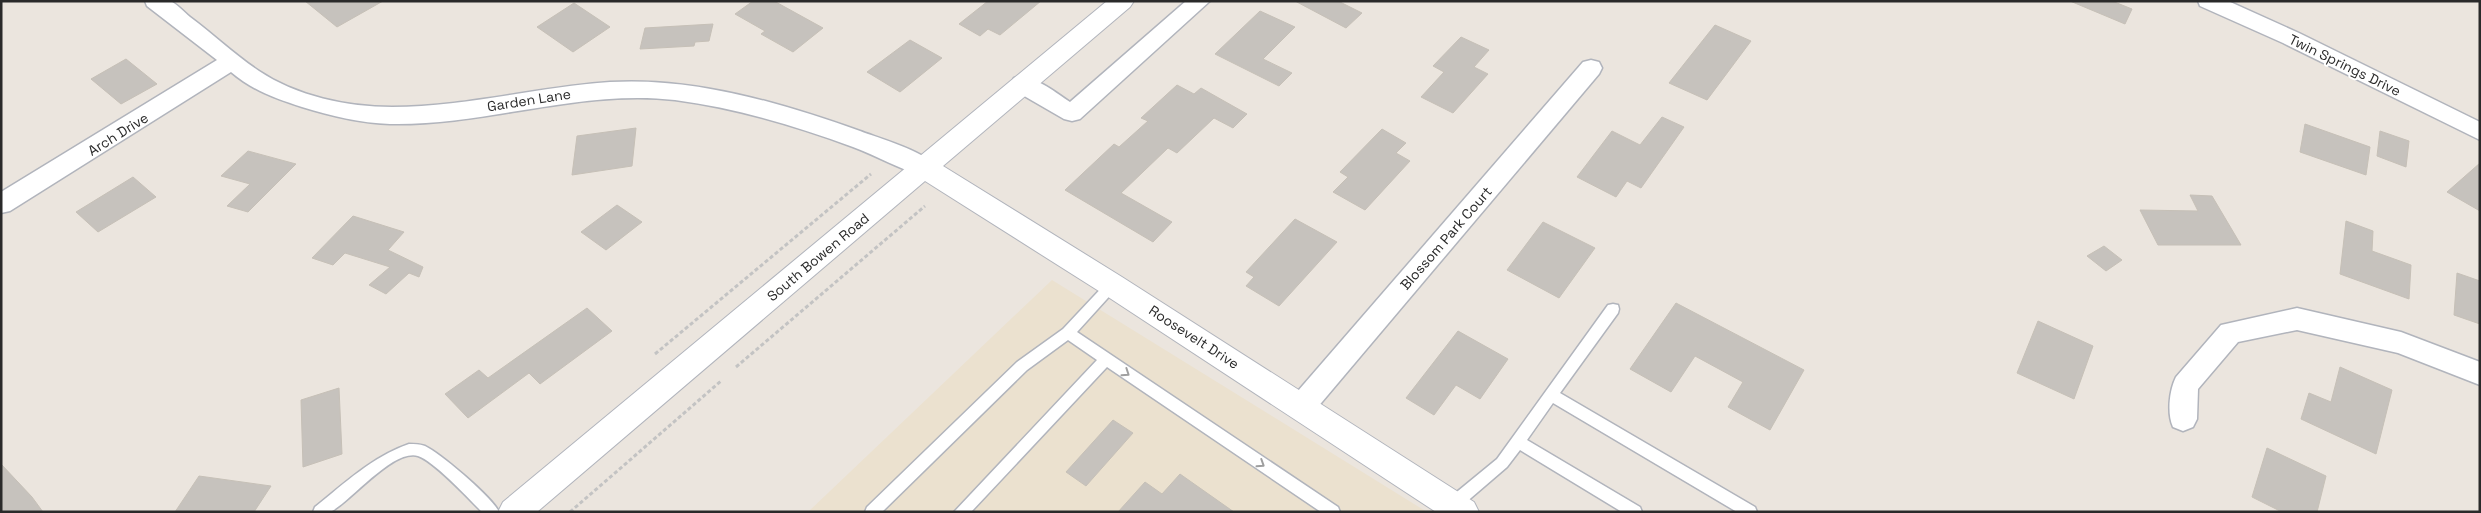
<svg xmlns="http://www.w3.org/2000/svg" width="2481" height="513" font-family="'Space Grotesk',sans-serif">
  <rect width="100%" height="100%" fill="#ebe5de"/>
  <path fill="#ebe1cf" d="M1052 280 1427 512H808Z"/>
  <g fill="#c6c2bd" stroke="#c6c0b7">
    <path d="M305 1H383L337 27Z"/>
    <path d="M753 1H774L823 28 793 52 761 34 765 31 735 14Z"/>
    <path d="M988 1H1041L1000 35 988 29 980 36 959 24Z"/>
    <path d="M1295 1H1338L1362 13 1346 28Z"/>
    <path d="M2070 1H2112L2132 9 2125 24Z"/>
    <path d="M574 3 610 27 573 52 537 27Z"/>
    <path d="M1260 11 1295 27 1263 59 1292 73 1279 86 1215 54Z"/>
    <path d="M713 24 709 41 695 42 694 46 640 49 645 28Z"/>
    <path d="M1715 25 1751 41 1707 100 1669 83Z"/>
    <path d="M1461 37 1489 50 1474 67 1488 74 1453 113 1421 97 1444 72 1433 66Z"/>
    <path d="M910 40 942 58 900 92 867 72Z"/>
    <path d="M126 59 157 84 121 104 91 79Z"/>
    <path d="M1177 85 1194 94 1201 88 1247 114 1233 128 1214 118 1177 153 1168 148 1121 193 1172 222 1153 242 1065 190 1114 144 1119 147 1148 121 1141 118Z"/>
    <path d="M1662 117 1684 127 1641 188 1627 181 1616 197 1577 177 1612 131 1640 145Z"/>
    <path d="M2305 124 2370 147 2366 175 2300 152Z"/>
    <path d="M636 128 632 166 572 175 577 136Z"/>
    <path d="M1382 129 1406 143 1396 153 1410 161 1365 210 1333 192 1348 177 1340 172Z"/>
    <path d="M2380 131 2409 141 2406 167 2377 156Z"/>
    <path d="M248 151 296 164 248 212 227 206 250 184 221 176Z"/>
    <path d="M2480 163V211L2447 192Z"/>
    <path d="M133 177 156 197 98 232 76 212Z"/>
    <path d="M2190 195 2212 196 2241 245H2158L2140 210 2198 211Z"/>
    <path d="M617 205 642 222 606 250 581 232Z"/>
    <path d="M353 216 404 232 388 250 423 267 419 277 409 273 386 294 369 285 390 267 345 253 333 265 312 258Z"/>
    <path d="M1295 219 1337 242 1279 306 1246 286 1254 277 1246 272Z"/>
    <path d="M2346 221 2373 231 2372 251 2411 265 2409 299 2340 274Z"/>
    <path d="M1543 222 1595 248 1559 298 1507 270Z"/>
    <path d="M2104 246 2122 260 2106 271 2087 256Z"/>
    <path d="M2457 273 2480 281V324L2454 315Z"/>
    <path d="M1676 303 1804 370 1770 430 1728 407 1743 382 1695 356 1671 392 1630 369Z"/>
    <path d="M587 308 612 331 540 384 529 373 468 418 445 394 479 370 488 378Z"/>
    <path d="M2038 321 2093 346 2074 399 2017 373Z"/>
    <path d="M1458 331 1508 359 1480 399 1456 385 1434 415 1406 398Z"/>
    <path d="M2340 367 2392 390 2376 454 2301 419 2309 393 2331 402Z"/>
    <path d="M339 388 342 454 303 467 301 400Z"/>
    <path d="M1113 420 1133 433 1086 486 1066 472Z"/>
    <path d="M2267 448 2326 476 2317 512H2282L2252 497Z"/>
    <path d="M1 464 32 497 43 512H1Z"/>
    <path d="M1180 474 1234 512H1118L1145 482 1162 494Z"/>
    <path d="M199 476 271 486 254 512H175Z"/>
  </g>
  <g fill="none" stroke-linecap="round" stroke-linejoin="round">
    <g stroke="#b1b4bc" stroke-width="3">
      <g id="lane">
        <path d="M1112 280 1116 281 1118 285 1116 289 1077 332 1338 507 1340 512H1321L1107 367 971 512H954L1097 360 1068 340 1027 370 882 512H865L867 507 1017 362 1063 329 1108 281Z"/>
        <path d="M1613 304 1618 305 1619 309 1618 313 1560 393 1755 507 1757 512H1737L1553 403 1527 440 1640 507 1642 512H1622L1520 450 1507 467 1457 510 1452 511 1447 510 1445 505 1447 500 1497 459 1608 305Z"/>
        <path d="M409 444C415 444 419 444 425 446 440 453 492 497 499 512H482C469 499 434 461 418 456 393 449 352 500 332 511 327 513 318 512 313 512L315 507C345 483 372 457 409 444Z"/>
      </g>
    </g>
    <g stroke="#b1b4bc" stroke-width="3">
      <g id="street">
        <path d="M145 1C152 1 163 0 170 1 177 4 184 12 190 17 213 34 235 55 259 71 296 96 348 107 392 107 465 107 537 87 610 82 695 77 781 103 860 131 878 138 926 151 935 167L931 173 923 176C899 169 877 156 853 147 796 126 736 108 675 100 579 89 486 126 390 124 360 123 331 116 302 107 276 99 252 90 231 72L10 211 1 213V192L217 60 147 6Z"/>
        <path d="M1186 1H1210L1080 119 1072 121 1064 119 1014 90 1011 84 1014 78C1032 73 1055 92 1070 102Z"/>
        <path d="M2198 1H2228L2299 33 2480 122V140L2283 43 2200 6Z"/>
        <path d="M1591 60 1599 62 1602 68 1599 74 1311 415 1301 419 1291 415 1287 407 1291 399 1583 62Z"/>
        <path d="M2297 308 2401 332 2480 362V385L2398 353 2297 330 2238 342 2198 389 2197 419 2193 427 2183 431 2173 427C2167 414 2169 391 2176 377L2221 325Z"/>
      </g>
    </g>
    <g stroke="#b1b4bc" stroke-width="2">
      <path id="secondary" d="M1107 1H1134L1130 7 943 166 1122 277 1474 502 1479 512H1436L1102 293 925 181 537 512H498L503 502Z"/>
    </g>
    <g stroke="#c3c3c3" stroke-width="3" stroke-dasharray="4 2.5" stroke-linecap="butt">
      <path d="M655 354 871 174"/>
      <path d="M736 367 925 206"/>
      <path d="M570 512 721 381"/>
    </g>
    <use href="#lane" fill="#fff" fill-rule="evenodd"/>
    <use href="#street" fill="#fff" fill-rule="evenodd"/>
    <use href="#secondary" fill="#fff" fill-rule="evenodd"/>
  </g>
  <defs><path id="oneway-chevron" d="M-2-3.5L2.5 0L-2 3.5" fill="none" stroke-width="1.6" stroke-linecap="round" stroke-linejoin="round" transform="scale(1.25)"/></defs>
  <g stroke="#9f9f9f">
    <use href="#oneway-chevron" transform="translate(1126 373) rotate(34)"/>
    <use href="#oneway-chevron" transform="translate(1261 464) rotate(33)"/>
  </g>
  <g text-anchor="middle" stroke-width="4" stroke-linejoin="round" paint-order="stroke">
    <g font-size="14" fill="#2a2a2a" stroke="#fff">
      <text transform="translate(2345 65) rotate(26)" y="5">Twin Springs Drive</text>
      <text transform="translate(529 100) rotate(-9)" y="5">Garden Lane</text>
      <text transform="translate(118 134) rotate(-32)" y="5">Arch Drive</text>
      <text transform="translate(1446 238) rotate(-49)" y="5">Blossom Park Court</text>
      <text transform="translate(818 257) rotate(-40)" y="5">South Bowen Road</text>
      <text transform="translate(1194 337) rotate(33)" y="5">Roosevelt Drive</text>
    </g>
  </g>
  <rect width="2481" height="513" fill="none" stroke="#2a2a2a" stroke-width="5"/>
</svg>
